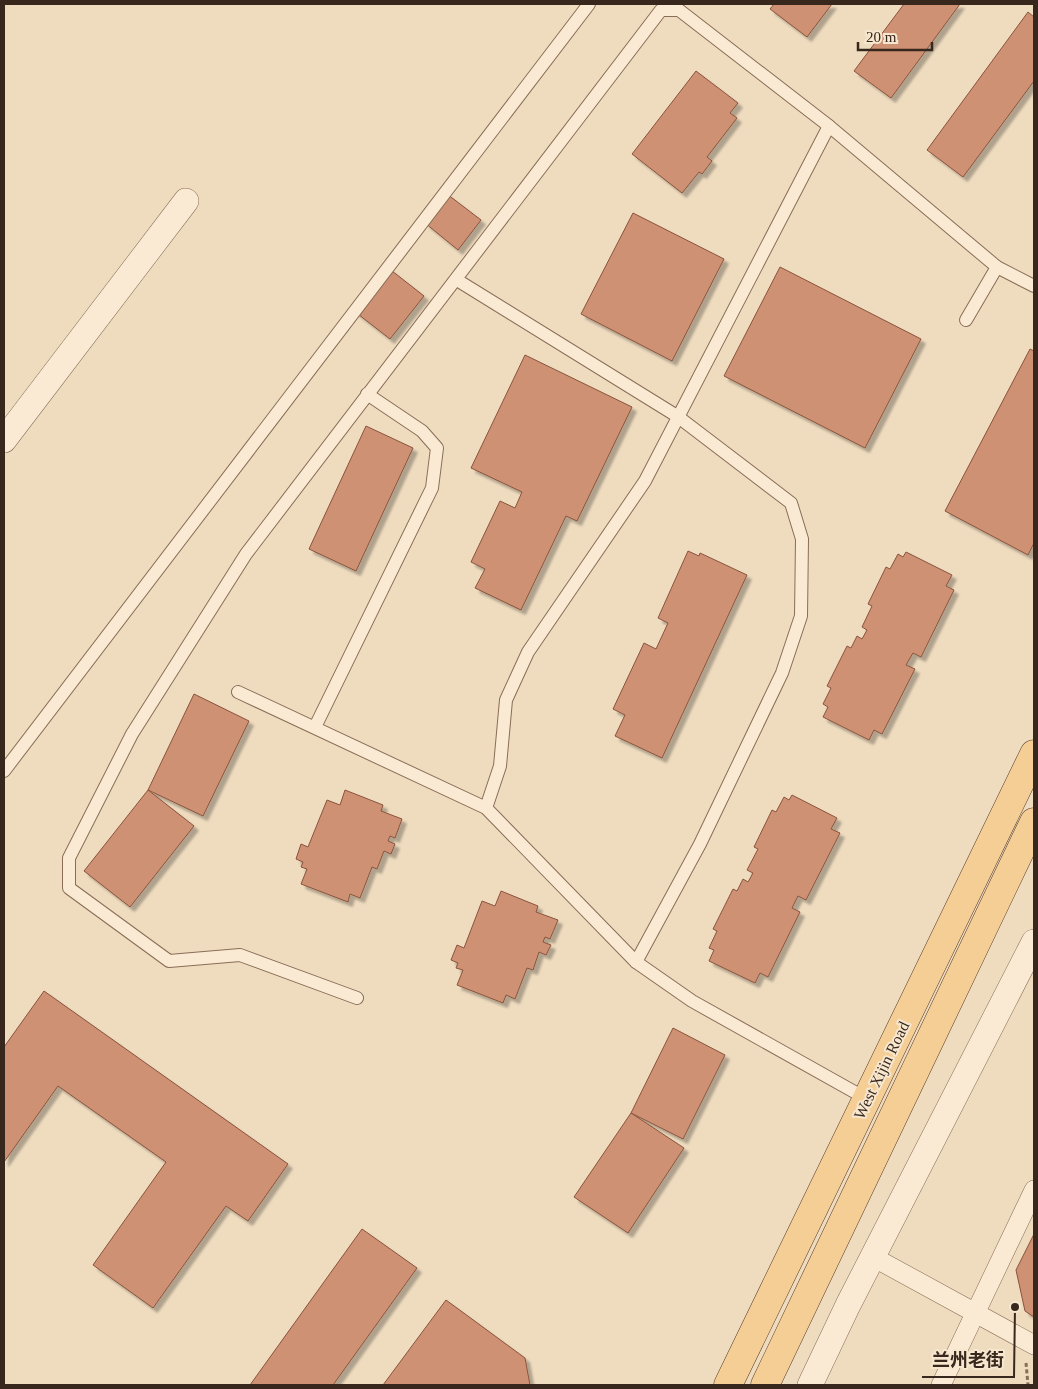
<svg xmlns="http://www.w3.org/2000/svg" width="1038" height="1389" font-family="'Times New Roman','Noto Sans SC',serif">
  <defs>
    <filter id="shadow"><feDropShadow dx="4.5" dy="4.5" stdDeviation="1" flood-color="#0004"/></filter>
  </defs>
  <rect width="100%" height="100%" fill="#efdcbf"/>
  <g fill="#cf9173" stroke="#89533c" filter="url(#shadow)">
    <path d="M774 4H832L807 37 770 9Z"/>
    <path d="M904 4H960L891 98 854 71Z"/>
    <path d="M1028 12 1034 17V81L963 177 927 150Z"/>
    <path d="M696 71 738 103 730 113 737 118 707 157 712 161 702 174 699 172 682 193 632 154Z"/>
    <path d="M447 194 481 220 458 250 425 223Z"/>
    <path d="M633 213 724 259 672 361 581 314Z"/>
    <path d="M387 267 424 296 390 339 354 311Z"/>
    <path d="M780 267 921 339 865 448 724 376Z"/>
    <path d="M1030 349 1034 351V543L1028 555 945 511Z"/>
    <path d="M525 355 632 407 577 521 566 516 521 610 475 588 485 569 471 562 500 501 515 508 522 492 471 468Z"/>
    <path d="M366 426 413 448 356 571 309 549Z"/>
    <path d="M688 551 699 556 700 553 747 575 662 758 615 736 625 715 613 709 644 643 656 649 668 623 658 618Z"/>
    <path d="M906 552 952 575 946 586 954 590 921 657 913 653 906 665 915 669 882 734 874 730 869 740 823 717 828 707 823 704 831 688 827 686 847 646 851 648 857 636 862 639 867 630 862 627 872 606 868 604 886 567 890 569 898 554 903 557Z"/>
    <path d="M194 694 249 721 203 816 148 790Z"/>
    <path d="M148 790 194 826 130 907 84 871Z"/>
    <path d="M345 790 383 805 381 811 402 819 395 838 390 836 388 841 395 844 391 854 384 851 377 869 372 867 360 898 350 894 348 902 301 884 307 869 301 867 303 862 296 859 301 844 308 847 327 800 340 805Z"/>
    <path d="M792 795 837 818 831 829 840 833 806 900 798 896 792 908 800 912 768 977 760 973 755 983 709 961 714 950 709 948 717 931 713 929 733 889 737 891 743 879 748 882 753 873 747 870 758 849 754 847 772 810 776 812 784 797 789 800Z"/>
    <path d="M501 891 538 906 536 912 558 920 550 939 545 937 543 942 551 945 546 955 539 952 533 970 527 968 515 999 506 995 503 1003 457 985 463 970 456 968 458 963 451 960 457 945 464 948 482 901 495 906Z"/>
    <path d="M44 991 288 1164 248 1221 226 1206 153 1308 93 1265 166 1162 58 1086 4 1162V1047Z"/>
    <path d="M673 1028 725 1055 683 1139 631 1113Z"/>
    <path d="M631 1113 684 1148 628 1233 574 1197Z"/>
    <path d="M362 1229 417 1268 333 1385H250Z"/>
    <path d="M1034 1234V1317L1025 1311 1016 1270Z"/>
    <path d="M446 1300 525 1358 530 1385H383Z"/>
  </g>
  <g fill="none" stroke-linecap="round" stroke-linejoin="round">
    <g stroke="#896d57" stroke-width="14">
      <g id="service">
        <path d="M457 280 677 416 791 503 802 539 801 616 782 673 700 844 636 962"/>
        <path d="M966 320 997 267"/>
        <path d="M238 692 486 808 636 962 692 1001 867 1099"/>
        <path d="M315 727 432 488 437 448 422 431 367 394"/>
        <path d="M4 771 589 4"/>
        <path d="M486 808 500 766 506 700 528 652 645 481 829 126"/>
        <path d="M357 998 240 955 169 961 69 888V858L132 734 246 554 661 10H679L829 126 997 267 1034 286"/>
      </g>
    </g>
    <g stroke="#896d57" stroke-width="20">
      <g id="pedestrian">
        <path d="M873 1257 1034 1345"/>
        <path d="M941 1385 1034 1190"/>
      </g>
    </g>
    <g stroke="#896d57" stroke-width="26">
      <g id="minor">
        <path d="M4 440 186 201"/>
        <path d="M810 1385 848 1305 1034 942"/>
      </g>
    </g>
    <g stroke="#563b2c" stroke-width="29">
      <g id="primary">
        <path d="M728 1385 1034 754"/>
        <path d="M765 1385 1034 822"/>
      </g>
    </g>
    <path stroke="#896d57" stroke-width="3" stroke-dasharray="4 2.5" stroke-linecap="butt" d="M1026 1363 1028 1385"/>
    <use href="#service" stroke="#faead3" stroke-width="12"/>
    <use href="#pedestrian" stroke="#faead3" stroke-width="19"/>
    <use href="#minor" stroke="#faead3" stroke-width="25"/>
    <use href="#primary" stroke="#f5ce95" stroke-width="28"/>
  </g>
  <g text-anchor="middle" stroke-width="4" stroke-linejoin="round" paint-order="stroke">
    <g font-size="16" fill="#38271c" stroke="#f7e7cf">
      <text transform="translate(881 1070) rotate(-64)" y="6">West Xijin Road</text>
    </g>
  </g>
  <path fill="none" stroke="#38271c" stroke-width="2" d="M1015 1307L1014 1377H922"/>
  <circle fill="#38271c" stroke="#f7e7cf" stroke-width="2" cx="1015" cy="1307" r="5"/>
  <g font-size="18" text-anchor="middle" font-weight="bold" fill="#38271c" stroke="#f7e7cf" stroke-width="4" stroke-linejoin="round" paint-order="stroke">
    <text x="968" y="1366">兰州老街</text>
  </g>
  <rect width="1038" height="1389" fill="none" stroke="#38271c" stroke-width="10"/>
  <path d="M858 42v8h74v-8" fill="none" stroke="#38271c" stroke-width="2.5"/>
  <text x="866" y="42" font-size="15" fill="#38271c" stroke="#f7e7cf" stroke-width="4" paint-order="stroke">20 m</text>
</svg>
